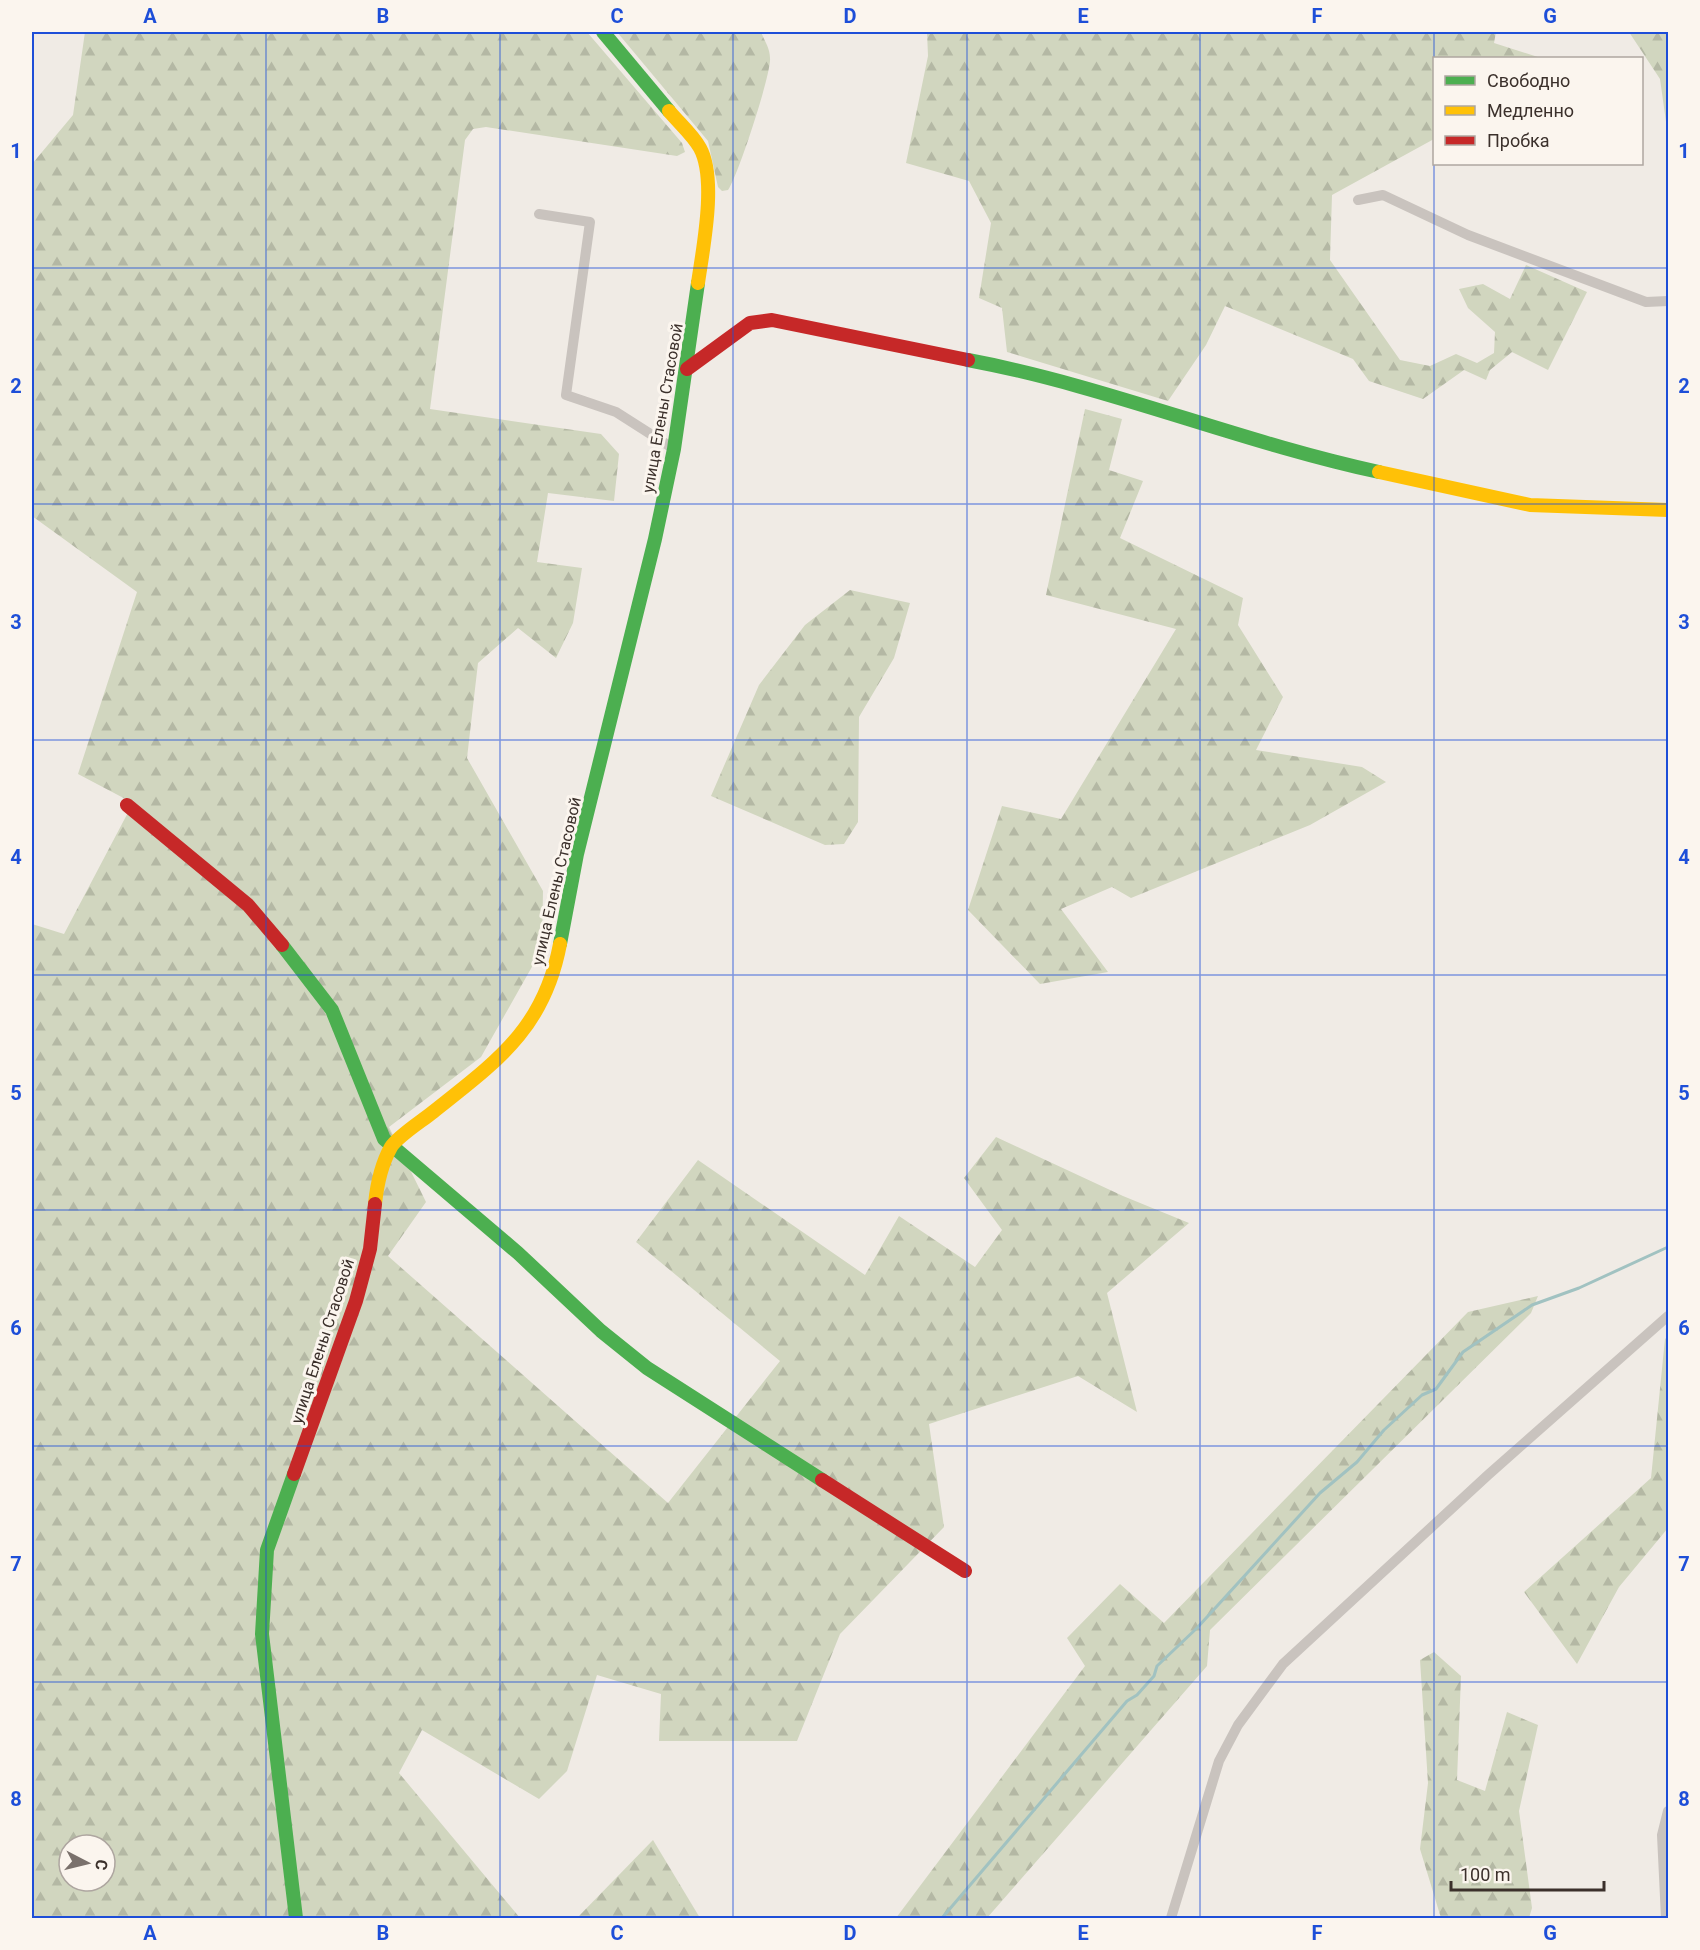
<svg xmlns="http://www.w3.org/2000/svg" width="1700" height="1950" font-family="Roboto,sans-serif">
  <defs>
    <pattern id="forest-firs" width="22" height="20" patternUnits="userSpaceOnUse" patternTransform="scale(1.5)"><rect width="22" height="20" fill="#d1d6bf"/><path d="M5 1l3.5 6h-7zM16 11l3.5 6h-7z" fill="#b4b8a4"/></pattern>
  </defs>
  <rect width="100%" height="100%" fill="#f0ebe5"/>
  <g fill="url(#forest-firs)" fill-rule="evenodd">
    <path d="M85 32H587L682 143 685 152 677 156 486 127 473 129 465 140 430 409 601 434 619 454 614 501 548 493 537 562 582 568 573 623 556 658 518 628 478 663 467 758 543 891 542 949 481 1057 389 1127 426 1202 388 1256 668 1503 780 1361 636 1242 698 1160 865 1275 899 1216 975 1267 1002 1230 964 1178 996 1137 1123 1196 1189 1223 1107 1293 1137 1412 1078 1376 929 1424 944 1527 840 1634 797 1741H659L661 1694 597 1675 567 1771 539 1799 422 1730 399 1773 520 1918H32V924L64 934 133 803 78 774 137 592 32 516V164L73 115ZM69 1845H105V1881H69Z"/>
    <path d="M617 32H761C764 40 770 48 770 58 772 72 737 179 728 190L722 191 718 187 708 141Z"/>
    <path d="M927 32H1496L1494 43 1541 58H1434V139L1332 195 1330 260 1400 360 1430 366 1456 354 1477 363 1494 353 1495 332 1468 308 1459 289 1483 284 1510 299 1526 265 1587 292 1548 370 1512 352 1490 370 1486 380 1464 370 1423 399 1369 381 1353 359 1225 306 1206 345 1168 401 1007 352 1002 308 979 298 991 223 969 181 906 163 928 56Z"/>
    <path d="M1629 32H1668V136L1660 79Z"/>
    <path d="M1085 409 1122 419 1109 470 1143 481 1120 538 1243 598 1238 625 1283 697 1256 750 1362 767 1386 782 1310 825 1131 898 1112 887 1061 909 1108 972 1040 984 968 910 1002 806 1061 819 1176 629 1046 595Z"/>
    <path d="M850 590 910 603 894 658 859 717 858 822 844 844 825 845 711 796 759 685 805 625Z"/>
    <path d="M1538 1296 1531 1313 1210 1630 1207 1666 987 1918H896L1085 1666 1067 1638 1120 1584 1164 1623 1468 1312Z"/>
    <path d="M1668 1336V1528L1619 1587 1577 1664 1524 1592 1651 1478 1665 1339Z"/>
    <path d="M1434 1652 1461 1676 1457 1780 1485 1791 1507 1712 1538 1725 1519 1811 1532 1908 1529 1918H1441L1420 1849 1428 1783 1420 1660Z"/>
    <path d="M653 1840 700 1918H577Z"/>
  </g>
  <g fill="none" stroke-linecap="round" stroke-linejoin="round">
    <path stroke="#a1c2c1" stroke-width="3" d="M942 1918 1127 1701 1137 1695 1154 1676 1157 1666 1197 1628 1320 1493 1357 1462 1384 1430 1422 1395 1436 1389 1463 1352 1532 1305 1579 1288 1668 1247"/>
    <g stroke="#c9c3be" stroke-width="10">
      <path d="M1358 200 1383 195 1468 235 1646 302 1668 301"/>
      <path d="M539 214 590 222 566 395 616 412 674 449"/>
      <path d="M1171 1918 1219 1761 1238 1725 1283 1664 1488 1475 1668 1316"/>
      <path d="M1666 1918 1662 1835 1668 1811"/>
    </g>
    <g stroke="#4caf50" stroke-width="14">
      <path d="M603 32 669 111"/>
      <path d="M968 360C1107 386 1240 442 1379 472"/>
      <path d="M560 944 577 854 655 539 674 449 698 283"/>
      <path d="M282 945 332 1010 384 1139 518 1253 601 1331 647 1368 822 1480"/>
      <path d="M294 1474 267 1550 262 1634 296 1918"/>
    </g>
    <g stroke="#ffc107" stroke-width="14">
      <path d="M669 111C679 123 693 135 700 148 717 179 703 248 698 283"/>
      <path d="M1379 472 1530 505 1668 510"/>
      <path d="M375 1204C377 1184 381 1165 391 1147 398 1136 422 1121 433 1112 497 1061 544 1029 560 944"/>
    </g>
    <g stroke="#c62828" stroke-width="14">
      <path d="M687 369 750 323 772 320 968 360"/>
      <path d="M127 805 248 905 282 945"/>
      <path d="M294 1474 356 1301 370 1249 375 1204"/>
      <path d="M822 1480 965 1571"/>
    </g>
  </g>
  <path fill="none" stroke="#1d4ed8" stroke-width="1.5" stroke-opacity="0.55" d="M266 32V1918M500 32V1918M733 32V1918M967 32V1918M1200 32V1918M1434 32V1918M32 268H1668M32 504H1668M32 740H1668M32 975H1668M32 1210H1668M32 1446H1668M32 1682H1668"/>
  <g text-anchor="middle" stroke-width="6" stroke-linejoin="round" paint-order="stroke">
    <g font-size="16" fill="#3b302b" stroke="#fbf5ee">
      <text transform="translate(662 408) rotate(-80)" y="6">улица Елены Стасовой</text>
      <text transform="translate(556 881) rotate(-77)" y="6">улица Елены Стасовой</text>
      <text transform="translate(322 1341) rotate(-72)" y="6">улица Елены Стасовой</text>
    </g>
  </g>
  <rect width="1700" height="1950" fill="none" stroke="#fbf5ee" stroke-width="66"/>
  <rect x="1433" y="57" width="210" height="108" fill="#fbf5ee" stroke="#aea6a0" stroke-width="1.5"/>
  <rect x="1445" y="76" width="30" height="9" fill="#4caf50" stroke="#aea6a0" stroke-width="1.5"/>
  <text x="1487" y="87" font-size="18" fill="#3b302b">Свободно</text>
  <rect x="1445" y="106" width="30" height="9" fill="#ffc107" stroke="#aea6a0" stroke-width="1.5"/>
  <text x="1487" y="117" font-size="18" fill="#3b302b">Медленно</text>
  <rect x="1445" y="136" width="30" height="9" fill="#c62828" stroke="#aea6a0" stroke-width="1.5"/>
  <text x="1487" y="147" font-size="18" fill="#3b302b">Пробка</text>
  <g transform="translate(87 1863) rotate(97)"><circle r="28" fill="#fbf5ee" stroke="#aea6a0" stroke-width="1.5"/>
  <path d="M0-4.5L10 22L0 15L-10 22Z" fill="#7a716c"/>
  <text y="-9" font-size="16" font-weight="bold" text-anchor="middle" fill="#3b302b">С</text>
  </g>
  <path d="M1451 1881v9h153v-9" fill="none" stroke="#3b302b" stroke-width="3"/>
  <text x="1460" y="1881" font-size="18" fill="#3b302b" stroke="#fbf5ee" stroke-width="4.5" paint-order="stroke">100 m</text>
  <rect x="33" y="33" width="1634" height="1884" fill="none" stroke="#1d4ed8" stroke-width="2"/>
  <g font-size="20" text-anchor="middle" font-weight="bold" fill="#1d4ed8">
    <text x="150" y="23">A</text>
    <text x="383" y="23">B</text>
    <text x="617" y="23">C</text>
    <text x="850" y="23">D</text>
    <text x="1083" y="23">E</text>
    <text x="1317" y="23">F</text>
    <text x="1550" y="23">G</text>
    <text x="16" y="158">1</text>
    <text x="1684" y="158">1</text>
    <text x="16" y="393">2</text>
    <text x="1684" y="393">2</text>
    <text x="16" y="629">3</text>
    <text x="1684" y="629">3</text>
    <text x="16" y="864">4</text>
    <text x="1684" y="864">4</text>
    <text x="16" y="1100">5</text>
    <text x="1684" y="1100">5</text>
    <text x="16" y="1335">6</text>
    <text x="1684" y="1335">6</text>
    <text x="16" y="1571">7</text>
    <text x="1684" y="1571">7</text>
    <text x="16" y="1806">8</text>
    <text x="1684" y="1806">8</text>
    <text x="150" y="1940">A</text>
    <text x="383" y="1940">B</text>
    <text x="617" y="1940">C</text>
    <text x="850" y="1940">D</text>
    <text x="1083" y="1940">E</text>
    <text x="1317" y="1940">F</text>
    <text x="1550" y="1940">G</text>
  </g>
</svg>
